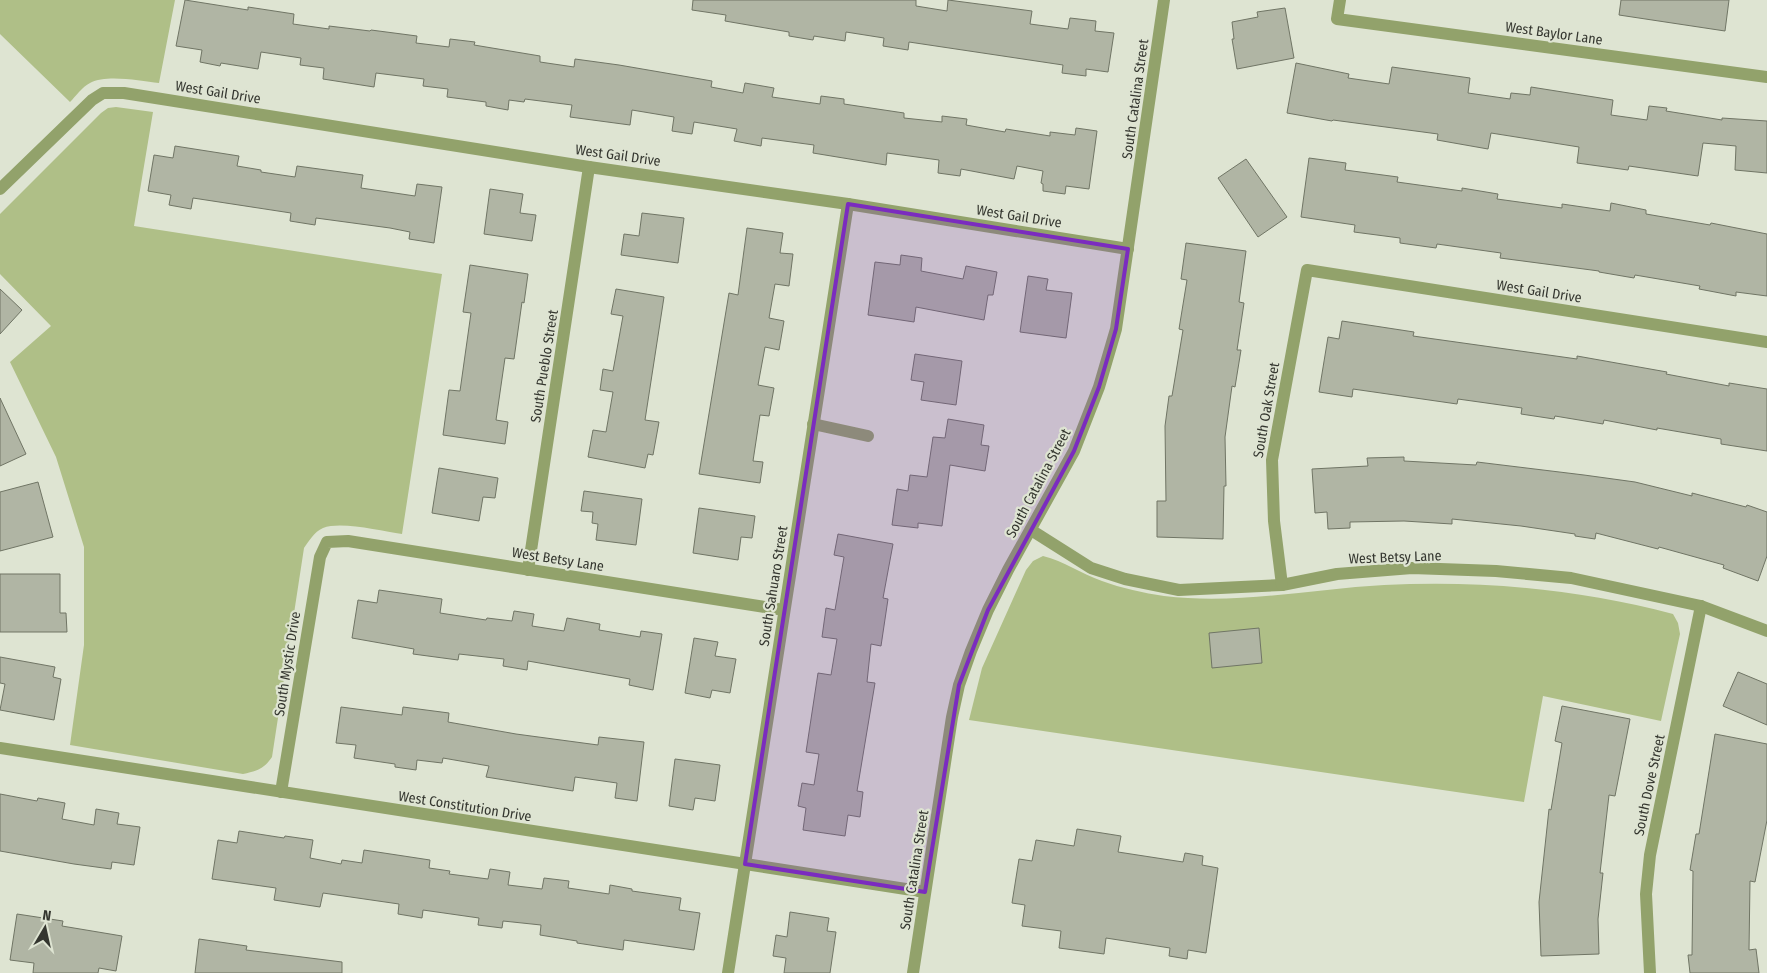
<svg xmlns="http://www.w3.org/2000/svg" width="1767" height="973" font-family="'Fira Sans Condensed',sans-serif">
  <rect width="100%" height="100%" fill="#dee4d2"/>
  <g fill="#afbf87">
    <path d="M0 0H175L159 83C140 81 107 74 90 83 82 87 76 96 70 102L0 34Z"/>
    <path d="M116 107 153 112 134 226 442 274 402 534C381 531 341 521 323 528 314 532 309 541 304 548L272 757C264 769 257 771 243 774L70 745 84 645V547L56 457 10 362 51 326 0 274V214L101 113 108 108Z"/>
    <path d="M1043 556C1064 561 1081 574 1102 581 1121 588 1144 593 1164 596 1238 605 1311 589 1384 585 1481 580 1579 589 1673 614L1678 623 1680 634 1661 721 1543 696 1524 802 969 720 982 668 1026 570 1033 561Z"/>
  </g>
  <g fill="#b0b5a4" stroke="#707565">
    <path d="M185 0 248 10V7L294 14 293 24 329 29V26L370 31 371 30 417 36 416 43 449 47 450 39 475 42 474 45 540 56V62L574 67 575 59 619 65 712 81 711 87 743 93 745 83 774 88 772 97 820 104 821 96 844 99V104L904 113V118L942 122V116L967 119 966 125 1005 132 1006 129 1050 136V132L1075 135 1076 128 1097 131 1089 189 1066 186 1065 194 1043 191V184L1041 183 1043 171 1017 166 1014 179 961 169 960 176 938 173 939 160 887 153 886 165 813 153 814 145 762 138 761 146 734 141 737 129 694 122 692 134 672 131 674 117 632 110 630 125 570 117 572 105 525 99 524 102 509 100 508 110 486 106V102L447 97 448 89 423 86 424 79 376 73 374 87 323 79 324 68 300 65 301 58 261 52 258 69 221 63 220 66 200 62 202 50 176 46Z"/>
    <path d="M693 0H916V6L947 11 948 0 1032 11 1030 24 1068 29 1070 18 1096 21 1095 31 1114 33 1108 72 1086 69V76L1062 73 1063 65 909 42 908 50 883 46 884 38 846 32 845 41 814 36 813 40 789 36V32L725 21 726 15 692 10Z"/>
    <path d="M1621 0H1729L1725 31 1619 15Z"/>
    <path d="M1285 8 1294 58 1237 69 1232 39H1234L1232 22 1258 17 1257 12Z"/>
    <path d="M1296 63 1349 74 1348 78 1389 84 1392 67 1470 78 1468 93 1510 99 1511 93 1530 95 1531 87 1613 100 1611 115 1647 120 1649 106 1667 108 1666 111 1722 120V118L1767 121V173L1735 170 1736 146 1703 143 1698 176 1629 166 1628 170 1577 163 1579 147 1491 133 1488 149 1437 140 1438 134 1333 120 1332 121 1287 113Z"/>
    <path d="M175 146 239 156 237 166 261 170V172L295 177 297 166 363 175 361 188 415 196 417 184 442 187 434 243 409 239 410 232 390 228 316 218 315 225 290 221 291 213 193 198 191 209 169 205 171 195 148 191 154 155 173 158Z"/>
    <path d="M1309 158 1346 163 1345 170 1398 177 1397 182 1462 191V188L1498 194 1497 199 1562 208V204L1610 211 1611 203 1646 210V214L1710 225 1711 223 1767 234V296L1736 292V296L1699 289 1700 286 1635 275 1634 278 1599 272V271L1500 258 1501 253 1437 244 1436 248 1400 243V238L1354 232 1355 225 1301 217Z"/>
    <path d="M1246 159 1287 217 1258 237 1218 178Z"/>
    <path d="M490 189 523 194 520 213 536 215 532 241 484 234Z"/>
    <path d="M642 213 684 218 678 263 621 255 624 234 639 236Z"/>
    <path d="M747 228 783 233 780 253 793 254 789 286 775 284 769 318 784 321 779 350 765 347 758 385 774 388 769 416 760 415 753 461 763 462 760 483 699 474 729 293 738 295Z"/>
    <path d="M1186 243 1246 251 1239 302 1244 303 1237 350H1241L1235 387 1232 386 1225 437 1226 486H1224L1223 539 1157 537V501H1166L1165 426 1169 396H1172L1183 330 1179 329 1187 280 1181 279Z"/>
    <path d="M901 255 922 258 921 271 963 279 966 266 997 272 993 295H988L984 320 916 307 914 322 868 315 875 262 900 265Z"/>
    <path d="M470 265 528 274 524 303 522 302 514 359 505 358 496 420 508 422 505 444 443 435 449 390 460 391 471 313 463 312Z"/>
    <path d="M1028 276 1048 279 1046 290 1072 293 1066 338 1020 332Z"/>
    <path d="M0 289 22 310 0 334Z"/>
    <path d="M616 289 664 297 645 420 659 422 653 455 648 454 645 468 588 457 593 430 606 432 613 392 600 390 603 369 613 371 623 316 611 314Z"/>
    <path d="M1342 321 1414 332 1413 336 1577 359V356L1667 372 1666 374 1729 386V383L1767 389V451L1721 444V439L1657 428V430L1604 420 1603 424 1555 416 1554 419 1521 414 1522 408 1458 399 1457 404 1353 389 1352 397 1319 392 1328 337 1339 339Z"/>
    <path d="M915 354 962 361 956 405 921 400 924 382 911 380Z"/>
    <path d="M0 398 26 454 0 466Z"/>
    <path d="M948 419 984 425 981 445 989 446 985 471 950 465 942 526 918 523V528L892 525 897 489 908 491 910 475 927 477 933 437 945 438Z"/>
    <path d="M1404 457V461L1476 465 1477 462 1584 475 1635 482 1692 496V493L1746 507 1747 505 1767 512V556L1758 581 1723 568 1724 565 1659 547 1658 549 1596 533 1595 539 1575 536V534L1521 526 1452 519V524L1404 521 1350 522V528L1328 529 1327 512 1315 513 1312 469 1368 466 1367 458Z"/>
    <path d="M439 468 498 478 495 498 483 497 479 521 432 513Z"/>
    <path d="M38 482 53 537 0 551V492Z"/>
    <path d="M584 491 642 499 636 545 596 540 598 524 592 523 593 512 581 511Z"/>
    <path d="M699 508 755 516 752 538 741 537 738 560 693 553Z"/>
    <path d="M838 534 893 544 883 598 888 599 881 646 871 644 867 682 875 683 857 791 863 792 860 817 848 815 845 836 803 830 806 808 798 806 802 783 814 785 819 754 806 752 818 673 831 675 837 639 822 637 826 608 835 610 844 557 834 555Z"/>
    <path d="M0 574H60V613H66L67 632H0Z"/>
    <path d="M379 590 442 599 440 613 486 620 487 618 512 621 514 611 534 614 532 626 564 631 567 618 600 624 599 630 640 637 641 631 662 634 653 690 629 685 630 679 528 661 527 670 503 666 504 659 459 654 458 660 413 654 414 649 352 638 358 600 377 603Z"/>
    <path d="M1259 628 1262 663 1212 668 1209 633Z"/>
    <path d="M694 638 718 642 715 656 736 659 730 693 712 690 710 698 685 693Z"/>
    <path d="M0 657 55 667 53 677 61 679 54 720 0 710 5 684 0 683Z"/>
    <path d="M1738 672 1767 684V725L1723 706Z"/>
    <path d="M1562 706 1630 719 1615 796 1609 795 1600 873H1603L1598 919 1599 954 1541 956 1539 902 1549 809 1551 810 1562 743 1555 741Z"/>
    <path d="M341 707 402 715 403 707 449 713 448 722 516 734 598 745 599 737 644 742 637 801 615 798 617 783 575 777 573 791 486 777 489 766 443 758 442 763 417 760 416 770 395 767V764L354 758 356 745 336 743Z"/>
    <path d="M1715 734 1767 744V820L1755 882 1750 881 1749 950 1756 949 1759 973H1690L1688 955H1692L1693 871 1690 870 1696 834H1699Z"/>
    <path d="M675 759 720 765 715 801 695 798 693 810 669 806Z"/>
    <path d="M0 794 37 801 38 798 65 803 62 819 94 825 96 809 119 813 117 824 140 827 134 865 112 862 111 869 74 864 0 851Z"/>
    <path d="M1077 829 1121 836 1118 852 1183 862 1185 853 1203 856 1202 865 1218 868 1206 953 1188 950 1187 959 1169 956 1170 948 1106 938 1104 954 1059 948 1061 931 1022 926 1025 905 1012 903 1019 859 1032 861 1036 840 1074 846Z"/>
    <path d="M239 831 284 838 285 836 313 840 310 858 341 864 342 860 362 863 364 850 430 860 429 868 450 871 449 874 488 879 490 869 510 872 508 885 542 889 544 878 569 881 568 888 609 894 610 885 632 889V891L681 898 679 910 700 913 694 950 624 940 623 950 577 943V941L540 935 541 925 503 921 502 928 478 925 479 918 423 910 422 918 398 914 399 904 323 893 320 907 274 900 276 888 212 879 218 840 237 843Z"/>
    <path d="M790 912 829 918 827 931 836 932 830 973H784L786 958 773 956 776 935 787 937Z"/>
    <path d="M17 914 63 921 62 926 122 936 116 971 99 968 98 973H33L34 963 10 960Z"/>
    <path d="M199 939 247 946 246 950 342 962V973H195Z"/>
  </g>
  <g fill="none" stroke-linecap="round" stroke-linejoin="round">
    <g stroke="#92a26b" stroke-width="12">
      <path d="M1340 0 1337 19 1767 77"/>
      <path d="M0 189 92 100 103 93H124L589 167 848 204 1128 249"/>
      <path d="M813 424 868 436"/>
      <path d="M1031 530 1091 568 1125 579 1179 590 1282 585 1337 574 1412 568 1496 571 1571 578 1701 606 1767 631"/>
      <path d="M528 570 589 167"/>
      <path d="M1282 585 1274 521 1272 460 1307 270 1767 342"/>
      <path d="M0 748 925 892"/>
      <path d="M281 792 320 557 327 542 348 541 784 610"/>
      <path d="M728 973 848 204"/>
      <path d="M1650 973 1646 894 1650 855 1701 606"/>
    </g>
    <path stroke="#92a26b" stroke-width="12" d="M913 973 952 717 959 685 971 651 988 610 1008 570 1074 451 1099 387 1116 329 1164 0"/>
  </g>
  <path fill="#7b2cbf" fill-opacity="0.2" stroke="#7b2cbf" stroke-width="4" stroke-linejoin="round" d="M848 204 1128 249 1116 329 1099 387 1074 451 988 610 959 685 925 892 745 864Z"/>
  <g text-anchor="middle" stroke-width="4.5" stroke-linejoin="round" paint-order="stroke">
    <g font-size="14" fill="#34362f" stroke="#dee4d2">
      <text transform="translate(1554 33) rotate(8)" y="5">West Baylor Lane</text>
      <text transform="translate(218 92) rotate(9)" y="5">West Gail Drive</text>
      <text transform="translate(1135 99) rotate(-82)" y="5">South Catalina Street</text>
      <text transform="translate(618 155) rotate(8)" y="5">West Gail Drive</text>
      <text transform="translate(1019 216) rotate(9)" y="5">West Gail Drive</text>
      <text transform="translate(1539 291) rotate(9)" y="5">West Gail Drive</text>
      <text transform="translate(544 366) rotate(-81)" y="5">South Pueblo Street</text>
      <text transform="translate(1266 410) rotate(-80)" y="5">South Oak Street</text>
      <text transform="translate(1038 483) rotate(-62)" y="5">South Catalina Street</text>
      <text transform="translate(1395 557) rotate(-2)" y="5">West Betsy Lane</text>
      <text transform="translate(558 559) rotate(9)" y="5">West Betsy Lane</text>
      <text transform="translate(773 586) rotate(-81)" y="5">South Sahuaro Street</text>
      <text transform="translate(287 664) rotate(-81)" y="5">South Mystic Drive</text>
      <text transform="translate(1649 785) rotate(-78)" y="5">South Dove Street</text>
      <text transform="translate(465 806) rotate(9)" y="5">West Constitution Drive</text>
      <text transform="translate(914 870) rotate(-81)" y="5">South Catalina Street</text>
    </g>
  </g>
  <g transform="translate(45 928) rotate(9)" stroke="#dee4d2" stroke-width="4" paint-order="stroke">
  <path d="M0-4L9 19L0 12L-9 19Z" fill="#34362f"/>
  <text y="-8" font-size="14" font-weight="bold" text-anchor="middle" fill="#34362f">N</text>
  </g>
</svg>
